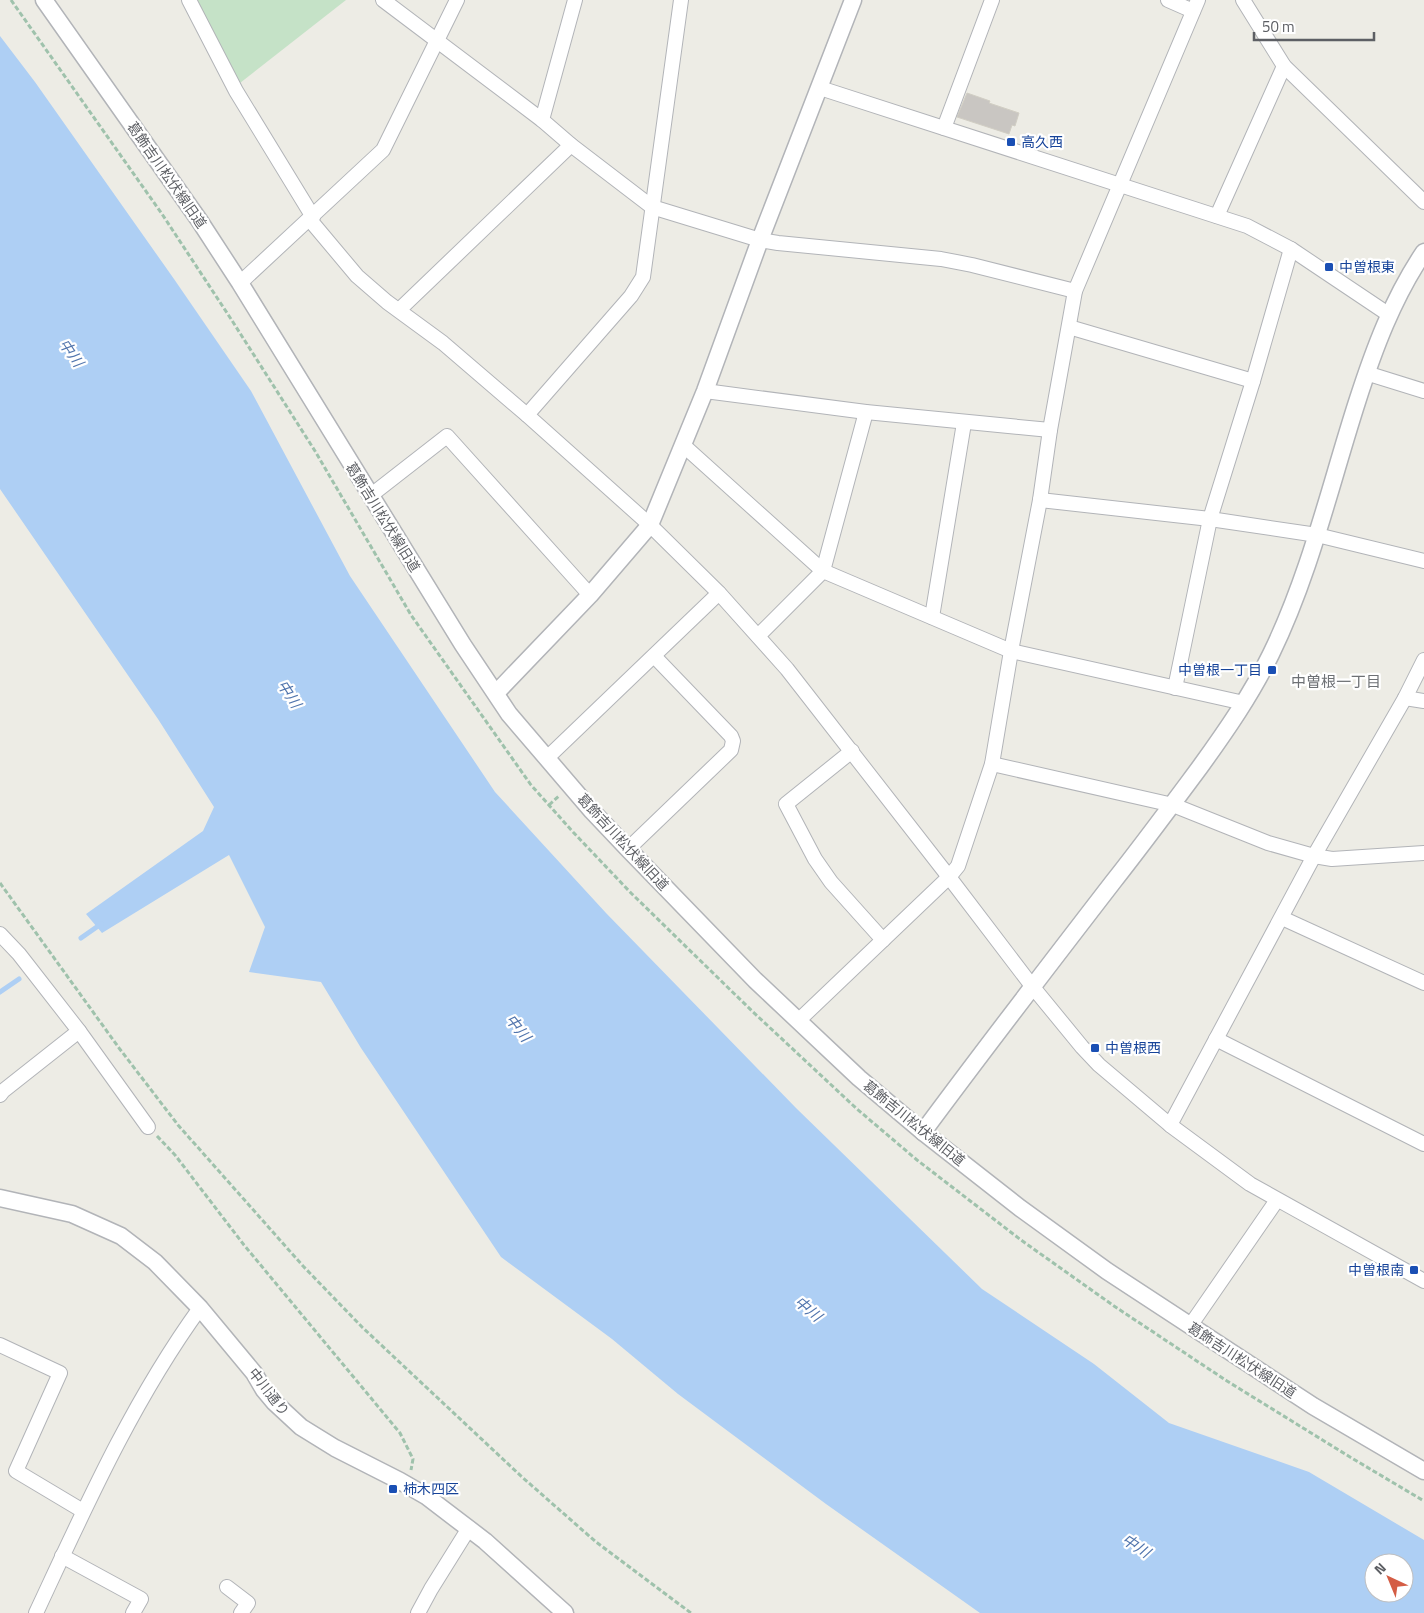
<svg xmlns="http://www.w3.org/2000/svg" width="1424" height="1613" font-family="'Titillium Web','Noto Sans JP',sans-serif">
  <rect width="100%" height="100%" fill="#edece5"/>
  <path fill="#c5e2c7" d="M197 0H346L240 83Z"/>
  <path fill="#aecff4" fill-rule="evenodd" d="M0 36 35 82 174 279 251 391 350 576 495 792 606 913 796 1108 982 1289 1094 1364 1169 1423 1309 1472 1424 1540V1613H980L826 1504 678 1394 612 1339 501 1257 361 1048 321 982 249 972 265 927 229 855 102 933 86 914 203 831 214 807 158 719 0 489ZM1374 1563H1404V1593H1374Z"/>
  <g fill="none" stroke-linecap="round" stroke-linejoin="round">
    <g stroke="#aecff4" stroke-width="5">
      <path d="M81 938 101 924"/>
      <path d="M0 992 19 979"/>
    </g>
  </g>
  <path fill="#c9c6c2" stroke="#d1cec4" d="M967 93 990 101 989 103 1019 113 1015 126 1012 125 1009 134 957 117Z"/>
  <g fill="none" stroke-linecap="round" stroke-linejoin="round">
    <g stroke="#b2b4b8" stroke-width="16">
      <g id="minor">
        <path d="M189 0 236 91 313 217"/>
        <path d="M383 0 542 120 571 145 652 207 760 240 778 243 941 259 972 265 1075 291"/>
        <path d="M1168 0 1193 11"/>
        <path d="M1243 0 1284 66 1424 202"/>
        <path d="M820 88 1247 226 1291 249 1388 314"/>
        <path d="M542 120 575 0"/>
        <path d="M944 128 992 0"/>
        <path d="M1217 216 1284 66"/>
        <path d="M310 220 357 276 387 302 443 343 527 415 650 525 719 593 787 669 949 877 1032 986 1082 1047 1099 1065 1170 1125 1250 1184 1424 1281"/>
        <path d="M240 283 383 150 457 0"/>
        <path d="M399 310 571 145"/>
        <path d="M1069 327 1253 381"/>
        <path d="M1366 373 1424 391"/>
        <path d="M705 391 866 412 1050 430"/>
        <path d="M527 415 631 296 643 277 681 0"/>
        <path d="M683 445 823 571 1011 651 1244 703"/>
        <path d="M370 496 447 436 590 595"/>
        <path d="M1040 500 1210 519 1317 535 1424 561"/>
        <path d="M932 617 964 423"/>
        <path d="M758 636 823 571 866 412"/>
        <path d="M1175 688 1210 519 1253 381 1291 249"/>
        <path d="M1405 698 1424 701"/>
        <path d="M852 751 786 804 815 859 831 882 883 940"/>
        <path d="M547 758 719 593"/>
        <path d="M992 764 1173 805 1268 843 1314 856 1332 859 1424 853"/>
        <path d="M628 849 731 750 733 741 731 736 654 656"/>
        <path d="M1282 918 1424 983"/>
        <path d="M0 934 19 954 79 1031 3 1091 0 1095"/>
        <path d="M798 1021 949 877 958 866 992 764 1011 651 1040 500 1050 430 1075 291 1198 0"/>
        <path d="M79 1031 148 1127"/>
        <path d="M1216 1039 1424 1144"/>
        <path d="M1170 1125 1314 856 1405 698 1424 660"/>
        <path d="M1190 1326 1277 1200"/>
        <path d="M0 1345 60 1373 16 1471 83 1511"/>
        <path d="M62 1556 141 1599 133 1613"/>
        <path d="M227 1587 248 1603 241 1613"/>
        <path d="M36 1613C85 1508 132 1402 200 1308"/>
        <path d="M418 1613 431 1589 469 1528"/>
      </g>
    </g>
    <g stroke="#b2b4b8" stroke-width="19">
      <g id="tertiary">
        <path d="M44 0 199 220 240 283 463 645 509 714 592 811 628 849 755 980 859 1078 923 1132 1020 1208 1107 1271 1313 1406 1424 1471"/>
        <path d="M496 693 590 595 650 525 705 391 760 240 853 0"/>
        <path d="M923 1132C985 1048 1049 965 1113 882 1143 844 1171 806 1200 767 1226 731 1251 695 1271 654 1310 574 1330 486 1357 402 1374 349 1393 298 1424 252"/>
        <path d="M0 1198 72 1214 121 1236 155 1262 200 1308 254 1373 264 1390 274 1402 301 1427 335 1448 400 1481 426 1496 485 1541 565 1613"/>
      </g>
    </g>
    <g stroke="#9fc2ac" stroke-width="3" stroke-dasharray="5 2.5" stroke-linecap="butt">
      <path d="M11 0 162 214 231 319 315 451 411 615 531 785 573 832 631 893 752 1011 857 1109 917 1160 1021 1240 1114 1306 1227 1381 1350 1457 1424 1501"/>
      <path d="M549 805 560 795"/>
      <path d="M0 883 119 1048 178 1125 303 1266 362 1327 522 1477 596 1542 691 1613"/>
      <path d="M157 1136 175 1155 244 1245 400 1433 413 1459 411 1470"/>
    </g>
    <use href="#minor" stroke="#fff" stroke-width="14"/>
    <use href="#tertiary" stroke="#fff" stroke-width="16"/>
  </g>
  <g fill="#1a4fb4" stroke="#fff" stroke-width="2">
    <rect x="1006" y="137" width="10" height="10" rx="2.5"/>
    <rect x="1324" y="262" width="10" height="10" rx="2.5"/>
    <rect x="1267" y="665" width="10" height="10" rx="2.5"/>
    <rect x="1090" y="1043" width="10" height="10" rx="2.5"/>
    <rect x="1409" y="1265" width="10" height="10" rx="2.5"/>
    <rect x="388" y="1484" width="10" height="10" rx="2.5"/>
  </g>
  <g text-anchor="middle" stroke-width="4.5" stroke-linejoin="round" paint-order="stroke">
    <g font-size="14" fill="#164399" stroke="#fff" text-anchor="start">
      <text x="1021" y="147">高久西</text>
      <text x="1339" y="272">中曽根東</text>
      <text x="1262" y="675" text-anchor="end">中曽根一丁目</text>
      <text x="1105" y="1053">中曽根西</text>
      <text x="1404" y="1275" text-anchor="end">中曽根南</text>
      <text x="403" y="1494">柿木四区</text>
    </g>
    <g font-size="14" fill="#5d5f64" stroke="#fff">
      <text transform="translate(167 175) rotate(55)" y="5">葛飾吉川松伏線旧道</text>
      <text transform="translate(383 517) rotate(58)" y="5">葛飾吉川松伏線旧道</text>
      <text transform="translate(623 842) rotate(47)" y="5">葛飾吉川松伏線旧道</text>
      <text transform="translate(914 1123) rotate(39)" y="5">葛飾吉川松伏線旧道</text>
      <text transform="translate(1242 1360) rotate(33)" y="5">葛飾吉川松伏線旧道</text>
      <text transform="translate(269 1392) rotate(52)" y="5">中川通り</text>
    </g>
    <g font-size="15" font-style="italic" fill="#5175ad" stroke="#fff">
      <text transform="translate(71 353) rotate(55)" y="5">中川</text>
      <text transform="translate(289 694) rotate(57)" y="5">中川</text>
      <text transform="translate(518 1028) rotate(51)" y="5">中川</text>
      <text transform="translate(808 1309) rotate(40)" y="5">中川</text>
      <text transform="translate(1136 1546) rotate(33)" y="5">中川</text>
    </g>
    <g font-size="15" fill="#6e7175" stroke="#fff">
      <text x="1336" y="687">中曽根一丁目</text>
    </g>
  </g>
  <g transform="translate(1389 1578) rotate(316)"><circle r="24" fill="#ffffff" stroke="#bebfc1"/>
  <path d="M0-4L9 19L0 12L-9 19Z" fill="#d45d45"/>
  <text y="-8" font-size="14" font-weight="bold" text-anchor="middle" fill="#5d5f64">N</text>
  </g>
  <path d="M1254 32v8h120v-8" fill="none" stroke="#5d5f64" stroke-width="2.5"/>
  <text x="1262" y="32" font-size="15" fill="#5d5f64" stroke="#ffffff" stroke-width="4" paint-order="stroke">50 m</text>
</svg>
